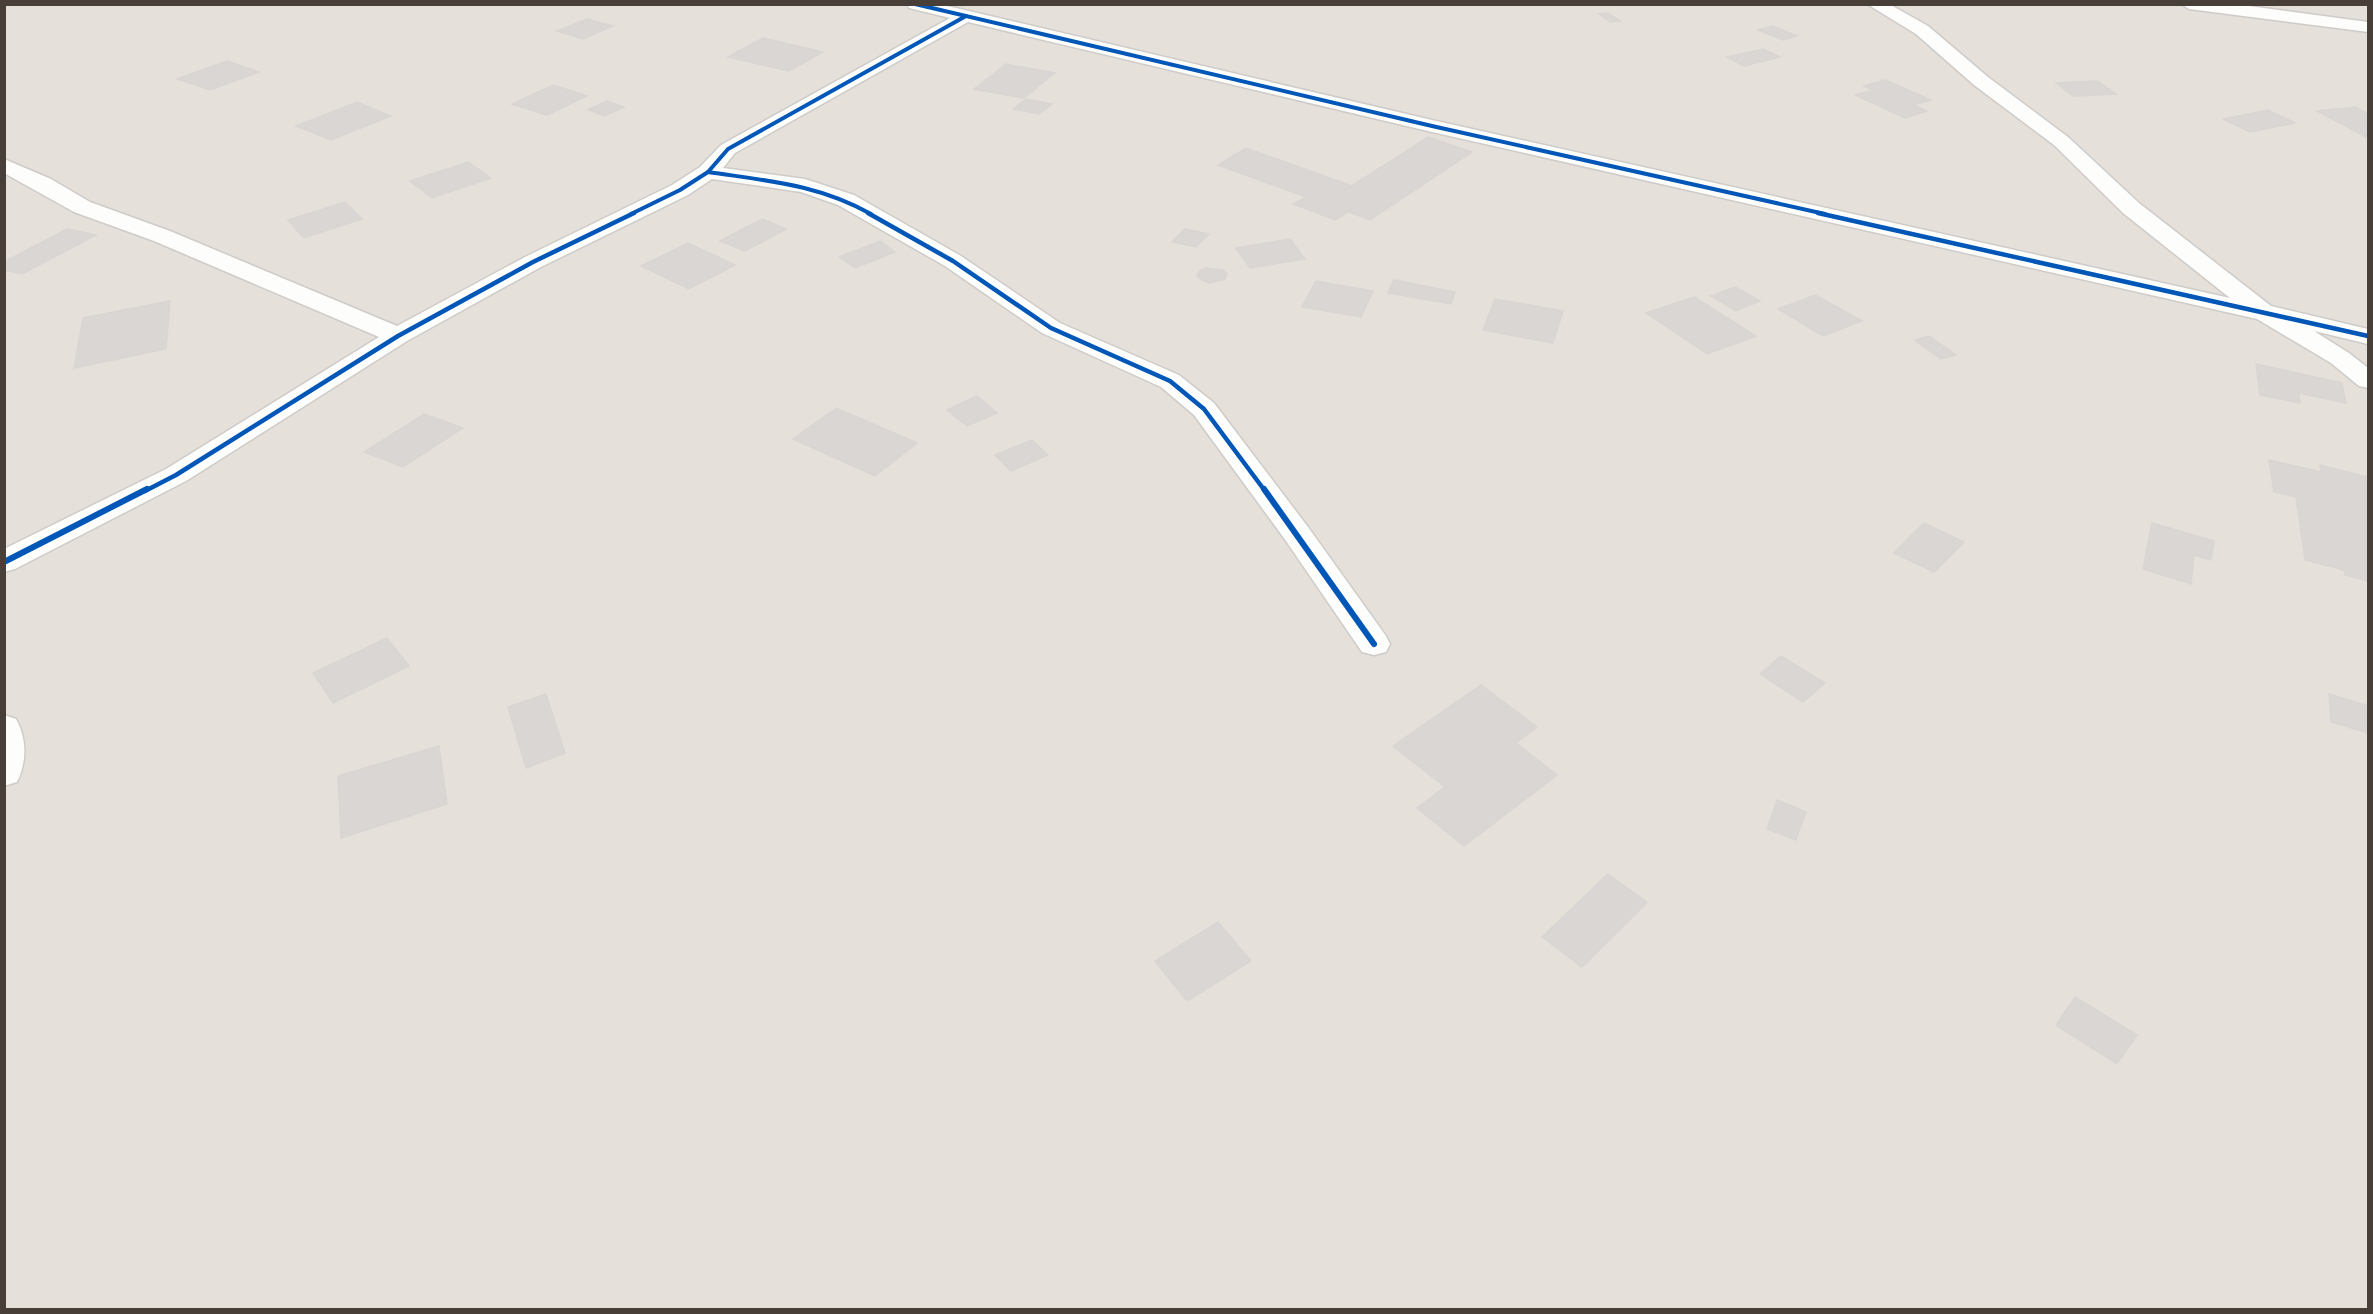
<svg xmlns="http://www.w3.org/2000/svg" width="2373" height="1314" font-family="'DejaVu Sans',sans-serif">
  <rect width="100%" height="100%" fill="#f1efec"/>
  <rect fill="#e5e0da" x="5" y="5" width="2363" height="1304"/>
  <g fill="#d9d6d3" stroke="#d9d5d2" stroke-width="1.5">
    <path d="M1608 13 1620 21 1610 22 1599 14Z"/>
    <path d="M587 19 613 26 583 39 557 31Z"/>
    <path d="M1772 26 1797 36 1783 40 1758 30Z"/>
    <path d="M763 38 823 52 789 71 728 57Z"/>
    <path d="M1763 49 1780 57 1744 66 1727 57Z"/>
    <path d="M227 61 259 72 210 90 177 79Z"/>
    <path d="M1006 64 1055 73 1024 98 974 89Z"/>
    <path d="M1885 80 1931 100 1914 105 1927 111 1905 118 1855 95 1873 90 1864 86Z"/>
    <path d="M2098 81 2116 94 2073 96 2056 83Z"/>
    <path d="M553 85 587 96 547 115 512 104Z"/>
    <path d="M1026 99 1052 104 1039 114 1013 109Z"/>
    <path d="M607 101 624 107 605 116 588 110Z"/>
    <path d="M357 102 391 116 331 140 296 126Z"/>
    <path d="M2356 107 2368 114V138L2317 111Z"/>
    <path d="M2268 110 2295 123 2250 132 2223 119Z"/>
    <path d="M1428 137 1472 152 1370 220 1325 203Z"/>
    <path d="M1246 148 1352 186 1325 203 1348 212 1335 220 1293 204 1306 197 1218 165Z"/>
    <path d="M468 162 491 178 432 198 410 181Z"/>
    <path d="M345 202 362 219 304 238 288 220Z"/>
    <path d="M762 219 786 229 745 251 720 241Z"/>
    <path d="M67 229 96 235 22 274 4 270V262Z"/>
    <path d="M1185 229 1209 234 1196 247 1172 242Z"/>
    <path d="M1290 239 1305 259 1250 268 1236 248Z"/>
    <path d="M880 241 895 252 855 268 839 257Z"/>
    <path d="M688 243 735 265 689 289 641 266Z"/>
    <path d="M1206 268 1223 270 1227 274 1225 279 1210 283 1202 280 1197 276 1199 271Z"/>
    <path d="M1394 280 1455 292 1451 304 1388 293Z"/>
    <path d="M1316 281 1373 291 1361 317 1302 307Z"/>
    <path d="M1735 287 1760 301 1736 311 1711 296Z"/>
    <path d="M1815 295 1862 321 1823 336 1778 309Z"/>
    <path d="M1694 297 1756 336 1707 354 1646 313Z"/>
    <path d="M1495 299 1563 311 1553 343 1483 330Z"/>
    <path d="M170 301 166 349 74 368 83 318Z"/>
    <path d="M1929 336 1956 355 1941 359 1915 340Z"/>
    <path d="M2256 364 2342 383 2346 403 2299 393 2300 403 2260 395Z"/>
    <path d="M977 396 997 413 967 426 947 410Z"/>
    <path d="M836 408 917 443 875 476 793 439Z"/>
    <path d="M424 414 463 428 403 467 364 452Z"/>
    <path d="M1032 440 1048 455 1011 471 995 455Z"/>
    <path d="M2269 460 2321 472 2320 465 2368 477V581L2345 575 2344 570 2305 560 2296 497 2274 492Z"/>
    <path d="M1924 523 1964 542 1934 572 1894 553Z"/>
    <path d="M2152 523 2214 541 2211 560 2194 555 2191 584 2143 569Z"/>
    <path d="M387 638 409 666 333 703 313 673Z"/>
    <path d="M1781 656 1825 683 1803 702 1760 674Z"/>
    <path d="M1481 685 1537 727 1516 743 1557 775 1464 846 1417 808 1445 787 1393 746Z"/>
    <path d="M546 694 565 753 526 768 508 707Z"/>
    <path d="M2329 694 2368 706V733L2331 722Z"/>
    <path d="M439 746 447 804 341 838 338 776Z"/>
    <path d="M1777 800 1806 812 1796 840 1767 829Z"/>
    <path d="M1608 874 1647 902 1582 967 1542 937Z"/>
    <path d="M1218 922 1251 961 1187 1001 1155 961Z"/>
    <path d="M2075 997 2137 1035 2117 1064 2056 1025Z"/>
  </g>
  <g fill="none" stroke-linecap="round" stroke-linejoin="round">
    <g stroke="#cecbc8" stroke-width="3">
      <g id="minor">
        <path d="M907 4H939L1432 120 2230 298 2123 213 2054 145 1974 85 1916 34 1867 4H1889L1928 26 1988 77 2068 137 2139 203 2271 306 2368 329V344L2314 331 2349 353 2368 368V388L2359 386 2331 363 2257 319 1432 132 968 22 735 153 723 168 805 179 854 195 961 256 1060 323 1179 375 1214 403 1308 527 1386 636 1390 644 1386 652 1374 655 1362 652 1286 541 1194 415 1161 387 1042 333 945 266 838 205 801 192 712 179 688 195 541 267 407 341 186 481 15 569 4 572V549L166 469 379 337 154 241 74 212 4 173V159L51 179 90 202 170 231 397 326 525 257 672 185 700 167 721 145 950 18 909 8Z"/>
        <path d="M2181 4H2234L2368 22V32L2189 9Z"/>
        <path d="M4 715 16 719C27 739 27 762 17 782L4 786Z"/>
      </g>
    </g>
    <use href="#minor" fill="#fdfdfc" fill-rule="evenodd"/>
    <g stroke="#fff" stroke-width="6">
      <g id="cycleway-far2">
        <path d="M915 4 1432 126 1825 214"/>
        <path d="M708 172C768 181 817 184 871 214"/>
        <path d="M631 214 680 190 708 172 728 149 966 16"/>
      </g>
    </g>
    <g stroke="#fff" stroke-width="8">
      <g id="cycleway-far1">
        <path d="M868 213 953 261 1051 328 1170 381 1204 409 1265 491"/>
        <path d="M1818 213 2368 336"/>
        <path d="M145 491 176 475 398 336 533 262 634 213"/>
      </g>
    </g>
    <g stroke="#fff" stroke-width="10">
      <g id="cycleway">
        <path d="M1264 489 1374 644"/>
        <path d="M4 562 147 489"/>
      </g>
    </g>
    <use href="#cycleway-far2" stroke="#0057b8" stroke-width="4"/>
    <use href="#cycleway-far1" stroke="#0057b8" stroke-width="4.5"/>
    <use href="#cycleway" stroke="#0057b8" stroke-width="6"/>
  </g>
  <rect width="2373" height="1314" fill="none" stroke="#483f38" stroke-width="12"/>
</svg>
